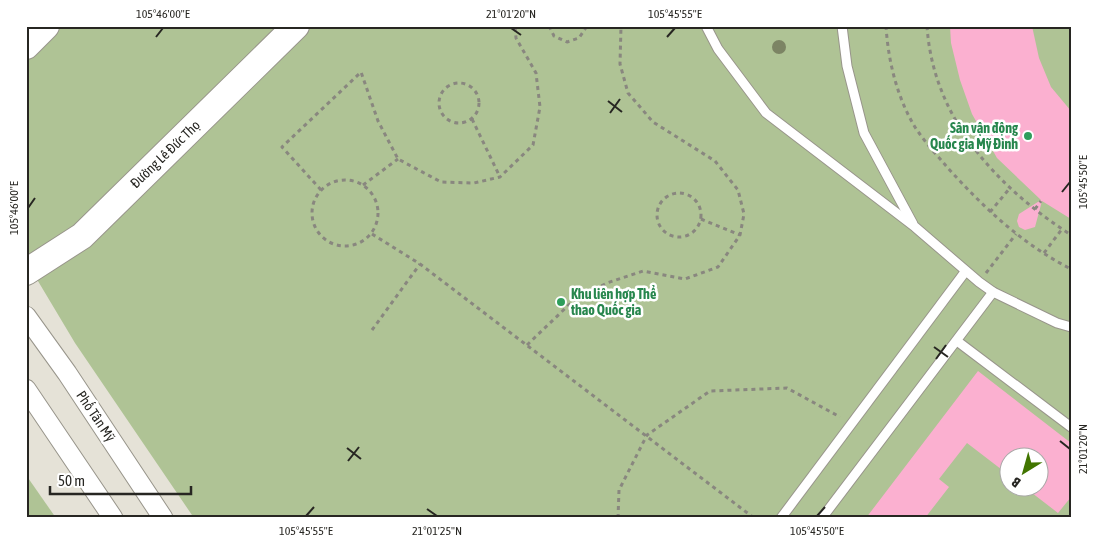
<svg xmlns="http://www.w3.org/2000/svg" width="1097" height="544" font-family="'Asap Condensed',sans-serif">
  <rect width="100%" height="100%" fill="#e5e2d7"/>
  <g fill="#afc395" fill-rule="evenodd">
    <path d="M26 26H1071V518H194L75 343 26 261ZM1010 456H1040V486H1010Z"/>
    <path d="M26 475 56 518H26Z"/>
  </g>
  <g fill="#fbb0d0">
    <path d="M950 26H1032L1039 58 1051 87 1071 111V219L1042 201 1035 227 1025 230 1019 227 1017 221 1019 214 1041 200 997 158 972 114 960 80 951 43Z"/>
    <path d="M978 371 1071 443V497L1058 513 1023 486H1040V456H1010V476L967 443 939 479 949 487 925 518H866Z"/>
  </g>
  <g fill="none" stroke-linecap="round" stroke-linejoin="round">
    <g stroke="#98958b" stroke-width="11">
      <g id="service">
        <path d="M706 26 718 49 766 113 915 227 979 282 993 292 1057 323 1071 327"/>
        <path d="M842 26 847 66 864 133 913 224"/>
        <path d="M957 341 1071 427"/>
        <path d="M781 518 965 272"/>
        <path d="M822 518 993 292"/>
      </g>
    </g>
    <g stroke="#98958b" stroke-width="21">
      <g id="minor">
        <path d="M26 316 67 373 163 518"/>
        <path d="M26 389 113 518"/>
      </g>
    </g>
    <g stroke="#98958b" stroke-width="28">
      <g id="secondary">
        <path d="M26 46 46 26"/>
        <path d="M26 272 82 236 296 26"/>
      </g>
    </g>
    <g stroke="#89877f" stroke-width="3" stroke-dasharray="4 4" stroke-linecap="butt">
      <path d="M549 26 554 36 567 42 579 38 587 26"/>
      <path d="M886 26C888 59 896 93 912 122 921 138 935 153 947 167 983 207 1022 244 1071 269"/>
      <path d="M927 26C933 119 997 187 1071 235"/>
      <circle cx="459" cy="103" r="20"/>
      <path d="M472 119 500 177"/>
      <circle cx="345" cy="213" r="33"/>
      <path d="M363 185 398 159"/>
      <path d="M321 190 282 147 361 72 378 121 398 159 441 182 474 183 500 177 533 145 540 107 536 73 516 38 515 26"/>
      <circle cx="679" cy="215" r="22"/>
      <path d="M1035 209 1041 201"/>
      <path d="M990 212 1010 188"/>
      <path d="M701 219 740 235"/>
      <path d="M372 234 420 264 754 518"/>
      <path d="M1044 253 1062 229"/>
      <path d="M986 273 1016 234"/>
      <path d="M372 330 420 264"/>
      <path d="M527 345 575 299 607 283 643 271 685 279 718 267 740 235 744 214 738 190 715 161 653 122 628 93 620 64 621 26"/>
      <path d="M618 518 619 490 647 435 710 391 787 388 840 417"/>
    </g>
    <use href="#service" stroke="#fff" stroke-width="9"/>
    <use href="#minor" stroke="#fff" stroke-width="19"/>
    <use href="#secondary" stroke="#fff" stroke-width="26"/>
  </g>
  <circle fill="#7c8464" cx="779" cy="47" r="7"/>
  <path fill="none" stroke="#272622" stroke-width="2" d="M511 28 521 35M156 37 163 28M667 37 675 28M608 101 622 112M610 113 620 99M1062 192 1070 182M28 208 35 198M934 347 948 357M936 359 946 345M1060 441 1070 449M347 448 361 459M348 461 359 447M427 509 437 516M306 516 314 507M817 516 825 507"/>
  <g fill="#2e9e5b" stroke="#fff" stroke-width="2">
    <circle cx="1028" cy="136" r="5"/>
    <circle cx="561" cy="302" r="5"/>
  </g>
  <g text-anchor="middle" stroke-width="5" stroke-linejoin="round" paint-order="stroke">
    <g font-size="14" font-weight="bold" fill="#27864d" stroke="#fff" text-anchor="end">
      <text x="1018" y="133">Sân vận động<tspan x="1018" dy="16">Quốc gia Mỹ Đình</tspan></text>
      <text x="571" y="299" text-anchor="start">Khu liên hợp Thể<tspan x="571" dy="16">thao Quốc gia</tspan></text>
    </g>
    <g font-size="14" fill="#272622" stroke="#fff">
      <text transform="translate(165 154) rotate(-44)" y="5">Đường Lê Đức Thọ</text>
      <text transform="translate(96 416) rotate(56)" y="5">Phố Tân Mỹ</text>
    </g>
  </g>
  <rect width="1097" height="544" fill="none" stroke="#ffffff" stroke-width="55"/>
  <g transform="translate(1024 472) rotate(217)"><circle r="24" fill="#ffffff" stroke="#a9a8a7"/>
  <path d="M0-4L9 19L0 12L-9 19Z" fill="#417500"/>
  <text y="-8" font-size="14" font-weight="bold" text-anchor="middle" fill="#272622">B</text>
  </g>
  <path d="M50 486v8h141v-8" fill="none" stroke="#272622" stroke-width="2.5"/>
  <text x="58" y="486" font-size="15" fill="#272622" stroke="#ffffff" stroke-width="4" paint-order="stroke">50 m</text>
  <rect x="28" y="28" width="1042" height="488" fill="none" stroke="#272622" stroke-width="2"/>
  <g font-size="12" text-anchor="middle" fill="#272622">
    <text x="163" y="18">105°46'00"E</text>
    <text x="511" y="18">21°01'20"N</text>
    <text x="675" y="18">105°45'55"E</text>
    <text transform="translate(1083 182) rotate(-90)" y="4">105°45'50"E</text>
    <text transform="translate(14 208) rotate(-90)" y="4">105°46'00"E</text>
    <text transform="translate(1083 449) rotate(-90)" y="4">21°01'20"N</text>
    <text x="306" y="535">105°45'55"E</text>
    <text x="437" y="535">21°01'25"N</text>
    <text x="817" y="535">105°45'50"E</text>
  </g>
</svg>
